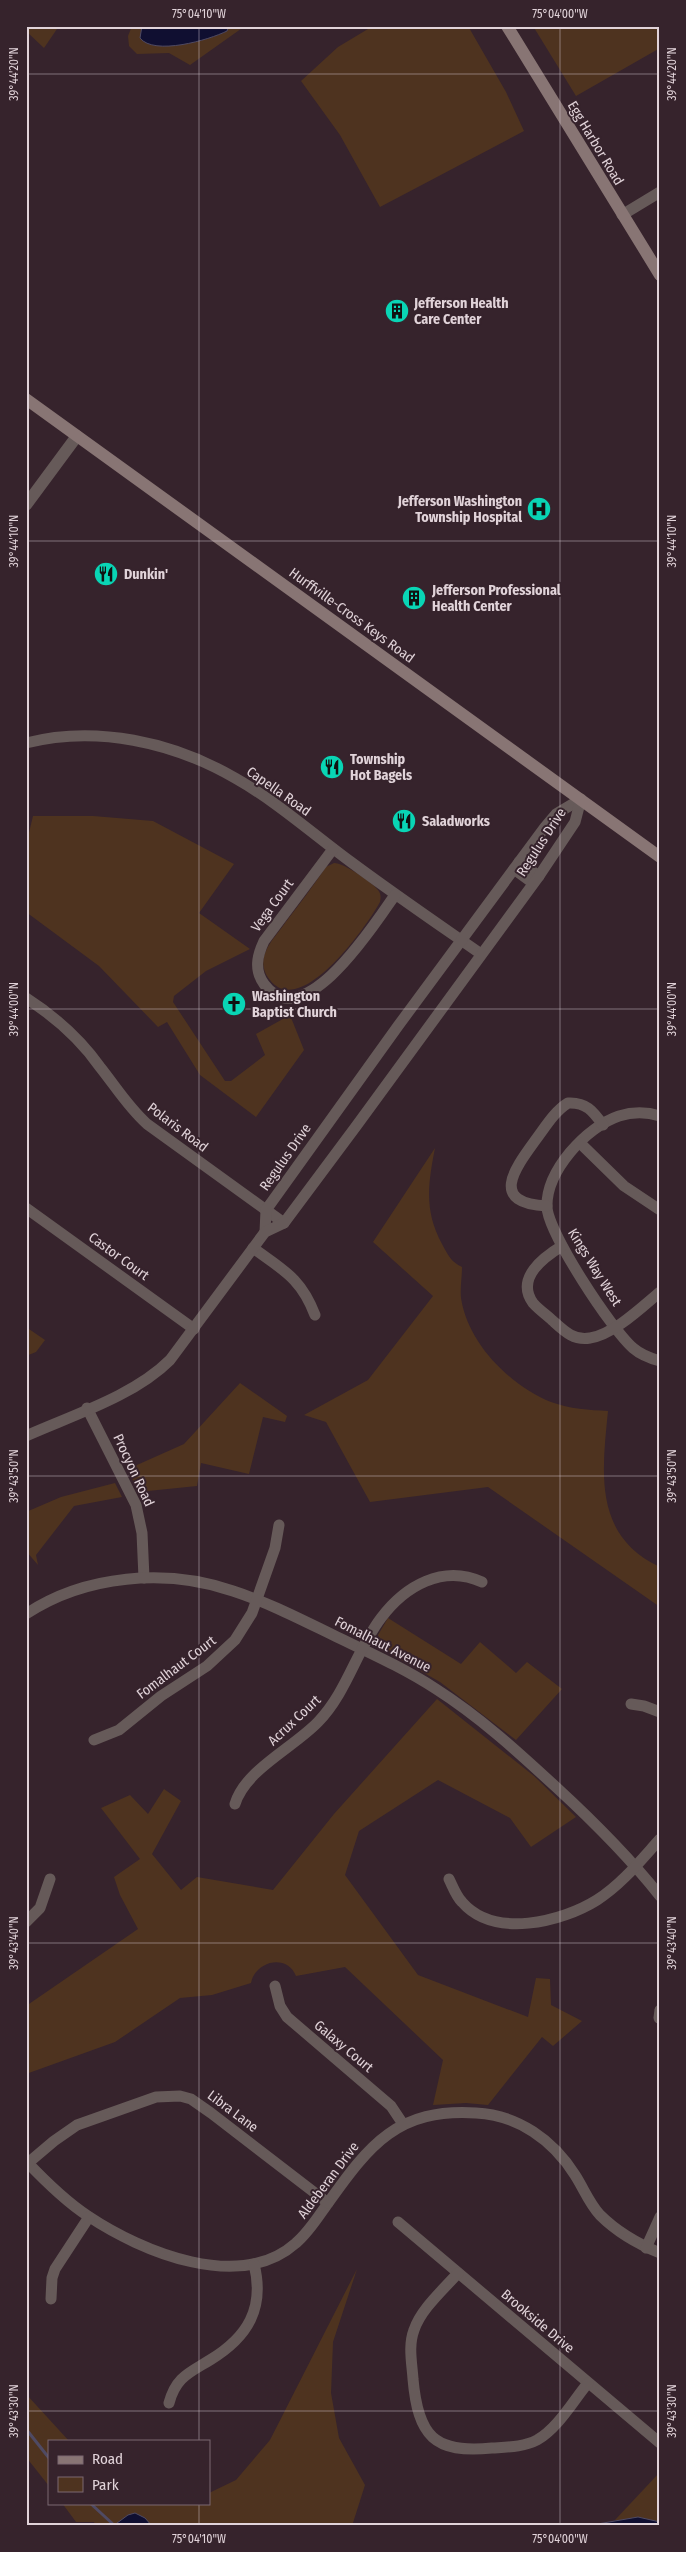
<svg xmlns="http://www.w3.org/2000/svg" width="686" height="2552" font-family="'Fira Sans Condensed',sans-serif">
  <rect width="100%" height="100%" fill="#36232c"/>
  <g fill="#4e331f">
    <path d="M26 26H59L44 48 26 31Z"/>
    <path d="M132 26H245L190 65 169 53 137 54 129 46 128 36Z"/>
    <path d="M373 26H468L506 92 524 131 380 207 340 135 301 81 338 47Z"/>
    <path d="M533 26H660V48L576 96Z"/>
    <path d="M33 816H93L153 821 234 864 199 913 250 949 206 971 174 996 173 1002 225 1081H231L265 1055 256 1034 290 1015 304 1050 256 1117 200 1075 167 1022 158 1027 99 966 26 912V845Z"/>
    <path d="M334 863C344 863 372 882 378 890 381 894 381 897 380 902 367 926 301 1020 270 980 263 972 261 961 266 951 270 941 279 932 285 923 299 905 313 886 326 867Z"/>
    <path d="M435 1148C428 1184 424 1211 442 1244 448 1255 451 1262 462 1267 462 1277 460 1288 461 1298 468 1344 510 1385 551 1402 570 1409 589 1410 608 1411 602 1472 593 1536 660 1567V1607L488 1487 370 1502 326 1422 304 1415 368 1380 433 1296 373 1242Z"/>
    <path d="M26 1327 45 1340 36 1352 26 1356Z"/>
    <path d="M240 1383 287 1416 285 1422 263 1417 249 1474 201 1463 197 1486 138 1492 128 1469 184 1444Z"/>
    <path d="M115 1483 122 1497 74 1506 36 1555 38 1565 26 1551V1512L61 1497Z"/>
    <path d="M388 1618 461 1664 480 1642 516 1673 527 1662 562 1689 516 1740 440 1682 382 1649 378 1635Z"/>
    <path d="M437 1699 534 1776 576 1817 531 1847 510 1818 438 1780 359 1831 345 1875 418 1975 528 2017 536 1978 550 1979 551 2005 582 2021 553 2046 542 2037 488 2105 466 2103 433 2105 443 2060 345 1967 296 1976C287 1953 255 1961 251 1983L212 1995 180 1998 115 2042 26 2074V2006L138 1929 120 1895 114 1877 140 1859 101 1808 130 1795 148 1814 164 1789 181 1801 152 1854 181 1890 197 1877 273 1890 334 1814Z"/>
    <path d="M357 2269 333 2342 331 2393 339 2438 365 2485 352 2526H96L94 2522H76L62 2503H127L129 2505 209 2503V2493L236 2480 270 2440Z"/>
    <path d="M26 2394 69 2441H49V2486L26 2457Z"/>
    <path d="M660 2472V2522L615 2520Z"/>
  </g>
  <g fill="#100f31" stroke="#4f4a63">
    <path d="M142 26H229L227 31C209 40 154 56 140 38Z"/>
    <path d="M135 2513 145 2518 152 2526H113L128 2515Z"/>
    <path d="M638 2517 660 2522V2526H586Z"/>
  </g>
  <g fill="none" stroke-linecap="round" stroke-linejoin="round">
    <g stroke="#4f4a63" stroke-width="3">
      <path d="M26 2429 49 2458"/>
      <path d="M90 2503 115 2526"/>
    </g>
    <g stroke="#665a59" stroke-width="11">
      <path d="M622 215 660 192"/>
      <path d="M26 743C96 725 173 742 235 778 276 801 313 834 351 862 394 894 438 924 481 954"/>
      <path d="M333 849 264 941C257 956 254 970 264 984 303 1038 376 922 395 895"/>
      <path d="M519 862 539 876"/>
      <path d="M514 869 533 883"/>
      <path d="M26 998C54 1016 81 1040 100 1067 116 1087 128 1107 147 1124L284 1223"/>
      <path d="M660 1116C647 1112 632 1112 619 1116 586 1127 546 1171 547 1207 548 1233 612 1330 633 1348 641 1355 649 1358 660 1361"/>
      <path d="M580 1143 624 1186 660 1210"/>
      <path d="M547 1206C487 1203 516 1167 537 1138 546 1126 555 1111 568 1103 586 1102 593 1111 603 1125"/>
      <path d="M26 1208 194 1329"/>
      <path d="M265 1232 266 1210 398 1026 545 827 556 814 581 799"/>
      <path d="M562 1246C544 1257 515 1278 533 1303 539 1310 547 1315 553 1321 564 1331 574 1341 590 1338 613 1335 642 1307 660 1292"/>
      <path d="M253 1248C283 1270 301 1278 315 1315"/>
      <path d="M87 1408 136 1505 142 1533 144 1578"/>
      <path d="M26 1436C73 1415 134 1396 170 1360L265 1232 284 1223 357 1125 539 876 575 822 581 799"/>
      <path d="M26 1614C85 1575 166 1568 233 1591 267 1602 300 1619 333 1635 368 1652 404 1668 436 1689 480 1717 518 1752 556 1787 593 1821 629 1857 660 1896"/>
      <path d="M631 1704 644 1706 660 1712"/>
      <path d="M94 1740 119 1730 161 1696 207 1666 235 1640 252 1613 275 1548 279 1525"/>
      <path d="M235 1804C245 1770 293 1748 318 1722 347 1692 356 1651 381 1618 405 1586 443 1564 482 1582"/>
      <path d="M449 1879C453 1887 456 1896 462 1902 494 1939 562 1922 597 1900 622 1884 641 1860 660 1839"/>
      <path d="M26 1922 40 1908 50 1879"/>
      <path d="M275 1986 280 2006 287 2017 391 2106 403 2124"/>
      <path d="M659 2018 660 2010"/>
      <path d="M26 2161C45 2181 65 2201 88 2216 142 2252 240 2293 296 2243 309 2232 318 2217 328 2203 370 2144 398 2108 476 2113 518 2115 553 2140 575 2175 584 2189 589 2203 600 2215 617 2232 638 2244 660 2253"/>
      <path d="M28 2163 54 2141 77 2125 156 2097 180 2096 191 2099 211 2113 328 2203"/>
      <path d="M398 2222 660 2443"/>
      <path d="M646 2248 660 2217"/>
      <path d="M458 2273C443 2290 421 2309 414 2330 408 2346 412 2363 413 2379 418 2436 434 2454 492 2448 507 2447 524 2447 537 2440 558 2428 573 2401 588 2383"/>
      <path d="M51 2299 52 2278 55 2269 89 2217"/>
      <path d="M169 2403C176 2377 189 2373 210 2360 248 2337 265 2308 254 2264"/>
    </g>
    <path stroke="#665a59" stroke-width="12" d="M26 505 77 436"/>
    <g stroke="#887574" stroke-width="12">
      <path d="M507 26 660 275"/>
      <path d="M26 399 660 857"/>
    </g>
  </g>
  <path fill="none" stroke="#e1d3d9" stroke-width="1" stroke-opacity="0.45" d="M199 26V2441M560 26V2526M26 74H660M26 541H660M26 1009H660M26 1476H660M26 1943H660M26 2411H660M199 2503V2526"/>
  <defs>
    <g id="building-disc" transform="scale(1.25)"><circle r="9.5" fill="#09d5b5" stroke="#36232c"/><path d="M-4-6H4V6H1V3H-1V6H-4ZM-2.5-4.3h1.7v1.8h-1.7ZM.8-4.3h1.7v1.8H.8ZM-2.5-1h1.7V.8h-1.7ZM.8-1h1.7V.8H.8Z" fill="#111"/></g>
    <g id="hospital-disc" transform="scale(1.25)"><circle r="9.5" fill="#09d5b5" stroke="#36232c"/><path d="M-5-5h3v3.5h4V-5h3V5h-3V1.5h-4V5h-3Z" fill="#111"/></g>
    <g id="restaurant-disc" transform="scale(1.25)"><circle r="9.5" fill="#09d5b5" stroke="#36232c"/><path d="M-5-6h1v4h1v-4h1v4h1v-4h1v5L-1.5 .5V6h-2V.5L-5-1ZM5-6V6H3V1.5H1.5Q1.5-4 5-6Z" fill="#111"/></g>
    <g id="church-disc" transform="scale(1.25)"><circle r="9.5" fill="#09d5b5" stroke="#36232c"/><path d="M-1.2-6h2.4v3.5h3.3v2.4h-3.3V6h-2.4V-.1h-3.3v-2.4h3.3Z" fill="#111"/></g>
  </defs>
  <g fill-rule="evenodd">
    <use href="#building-disc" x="397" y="311"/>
    <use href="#hospital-disc" x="539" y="509"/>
    <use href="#restaurant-disc" x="106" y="574"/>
    <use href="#building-disc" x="414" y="598"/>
    <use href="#restaurant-disc" x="332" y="767"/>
    <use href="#restaurant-disc" x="404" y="821"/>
    <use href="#church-disc" x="234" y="1004"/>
  </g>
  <g text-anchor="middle" stroke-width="4" stroke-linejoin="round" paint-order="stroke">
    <g font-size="14" fill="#e1d3d9" stroke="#36232c">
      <text transform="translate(596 143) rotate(59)" y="5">Egg Harbor Road</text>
      <text transform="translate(352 615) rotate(36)" y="5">Hurffville-Cross Keys Road</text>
      <text transform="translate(279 791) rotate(35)" y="5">Capella Road</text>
      <text transform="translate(541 842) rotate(-57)" y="5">Regulus Drive</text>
      <text transform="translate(272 905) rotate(-54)" y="5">Vega Court</text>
      <text transform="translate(178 1127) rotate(37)" y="5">Polaris Road</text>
      <text transform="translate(285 1157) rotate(-55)" y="5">Regulus Drive</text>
      <text transform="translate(119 1256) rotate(36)" y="5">Castor Court</text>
      <text transform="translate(595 1267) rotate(58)" y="5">Kings Way West</text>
      <text transform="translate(134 1470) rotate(65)" y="5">Procyon Road</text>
      <text transform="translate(383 1644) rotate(27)" y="5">Fomalhaut Avenue</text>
      <text transform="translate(176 1667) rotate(-37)" y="5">Fomalhaut Court</text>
      <text transform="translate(294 1720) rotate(-43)" y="5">Acrux Court</text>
      <text transform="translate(344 2046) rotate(40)" y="5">Galaxy Court</text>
      <text transform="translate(233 2111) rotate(37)" y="5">Libra Lane</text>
      <text transform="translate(328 2180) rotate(-53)" y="5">Aldeberan Drive</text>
      <text transform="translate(538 2321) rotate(40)" y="5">Brookside Drive</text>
    </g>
    <g font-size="14" font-weight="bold" fill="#e1d3d9" stroke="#36232c" text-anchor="start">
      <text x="414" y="308">Jefferson Health<tspan x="414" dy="16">Care Center</tspan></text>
      <text x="522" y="506" text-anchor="end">Jefferson Washington<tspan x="522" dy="16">Township Hospital</tspan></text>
      <text x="124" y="579">Dunkin'</text>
      <text x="432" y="595">Jefferson Professional<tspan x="432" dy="16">Health Center</tspan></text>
      <text x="350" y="764">Township<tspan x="350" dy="16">Hot Bagels</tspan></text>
      <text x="422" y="826">Saladworks</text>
      <text x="252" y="1001">Washington<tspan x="252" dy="16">Baptist Church</tspan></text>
    </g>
  </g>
  <rect width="686" height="2552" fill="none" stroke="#36232c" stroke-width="55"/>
  <rect x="48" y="2440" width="162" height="65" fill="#36232c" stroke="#7a6971"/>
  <rect x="58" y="2456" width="25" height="8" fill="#887574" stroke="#7a6971"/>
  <text x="92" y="2464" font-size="15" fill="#e1d3d9">Road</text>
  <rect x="58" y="2477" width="25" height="15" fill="#4e331f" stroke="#7a6971"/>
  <text x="92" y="2490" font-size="15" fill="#e1d3d9">Park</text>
  <rect x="28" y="28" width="630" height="2496" fill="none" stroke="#e1d3d9" stroke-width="2"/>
  <g font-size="12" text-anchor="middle" fill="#e1d3d9">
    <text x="199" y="18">75°04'10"W</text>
    <text x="560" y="18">75°04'00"W</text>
    <text transform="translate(14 74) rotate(-90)" y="4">39°44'20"N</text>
    <text transform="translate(672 74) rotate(-90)" y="4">39°44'20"N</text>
    <text transform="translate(14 541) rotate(-90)" y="4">39°44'10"N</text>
    <text transform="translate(672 541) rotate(-90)" y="4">39°44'10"N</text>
    <text transform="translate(14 1009) rotate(-90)" y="4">39°44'00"N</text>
    <text transform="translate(672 1009) rotate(-90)" y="4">39°44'00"N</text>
    <text transform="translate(14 1476) rotate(-90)" y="4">39°43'50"N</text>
    <text transform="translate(672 1476) rotate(-90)" y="4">39°43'50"N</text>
    <text transform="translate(14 1943) rotate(-90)" y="4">39°43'40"N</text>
    <text transform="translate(672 1943) rotate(-90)" y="4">39°43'40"N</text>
    <text transform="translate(14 2411) rotate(-90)" y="4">39°43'30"N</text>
    <text transform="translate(672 2411) rotate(-90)" y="4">39°43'30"N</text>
    <text x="199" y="2543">75°04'10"W</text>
    <text x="560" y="2543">75°04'00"W</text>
  </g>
</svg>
